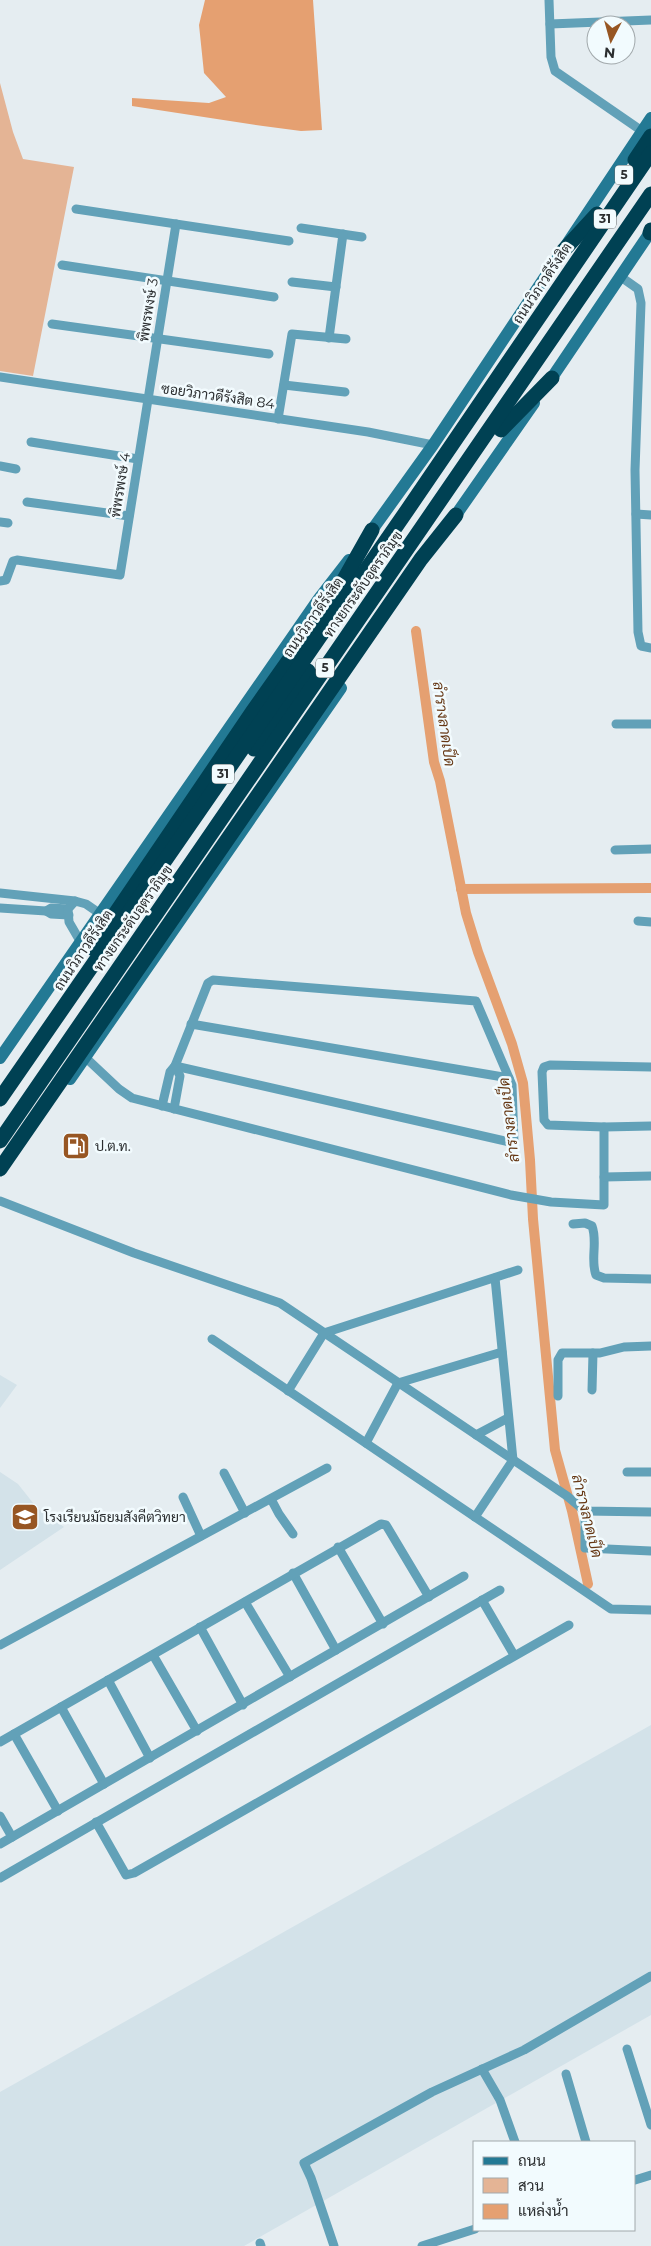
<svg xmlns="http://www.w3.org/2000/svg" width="651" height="2246" font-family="Montserrat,Sarabun,sans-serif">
  <rect width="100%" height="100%" fill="#e5edf1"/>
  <g fill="#d3e2e9">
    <path d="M0 1375 17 1385 0 1408Z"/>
    <path d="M0 1472 18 1484 37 1508 64 1527 0 1570Z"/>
    <path d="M651 1725V2015L244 2246H0V2092Z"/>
  </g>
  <path fill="#e4b495" d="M0 83 13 132 23 159 74 167 33 376 0 371Z"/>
  <path fill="#e5a071" d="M205 0H313L322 130 301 131 263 126 132 106V98L209 103 226 97 204 73 199 25Z"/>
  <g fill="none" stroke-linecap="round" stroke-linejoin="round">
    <g stroke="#e5a071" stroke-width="10">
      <path d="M416 631 434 762 440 781 466 913 478 952 512 1044 523 1083 530 1160 533 1219 555 1450 572 1511 588 1584"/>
      <path d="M461 889 651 888"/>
    </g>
    <g stroke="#62a1b8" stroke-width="9">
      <path d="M549 0 551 57 555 71 642 131"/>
      <path d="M550 24 651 20"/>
      <path d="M76 209 289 241"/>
      <path d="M301 228 362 237"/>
      <path d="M62 265 274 297"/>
      <path d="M621 277 638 289 641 303 635 470 638 632 641 646 651 648"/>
      <path d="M292 282 336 287"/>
      <path d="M52 324 269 354"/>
      <path d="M329 338 343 234"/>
      <path d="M0 377 368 432 433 445"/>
      <path d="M284 385 345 392"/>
      <path d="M278 419 292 334 346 339"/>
      <path d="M31 442 138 459"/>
      <path d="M0 466 16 469"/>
      <path d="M27 502 129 516"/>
      <path d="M636 514 651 515"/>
      <path d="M0 522 8 523"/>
      <path d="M0 581 6 580 13 561 17 560 120 575 176 224"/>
      <path d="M616 724H651"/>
      <path d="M615 850 651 849"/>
      <path d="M0 893 75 901"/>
      <path d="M0 908 46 911"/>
      <path d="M68 909 51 908 46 911 51 914 69 915"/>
      <path d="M638 921 651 922"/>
      <path d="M80 941 69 922 68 909 75 901 86 904 99 913"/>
      <path d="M213 980 476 1001 512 1085 514 1143 175 1066 208 983Z"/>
      <path d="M191 1024 509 1078"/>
      <path d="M86 1058 119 1089 132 1098 511 1195 551 1202 604 1205V1127"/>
      <path d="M651 1067 550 1065 544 1067 542 1072 544 1120 548 1125 604 1127 651 1126"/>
      <path d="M162 1106 170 1072 175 1066 180 1076 174 1109"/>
      <path d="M604 1177 651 1176"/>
      <path d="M0 1201 134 1253 280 1303 567 1496 585 1511 651 1512"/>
      <path d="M573 1224 585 1223 592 1226C598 1242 590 1260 596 1275L604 1278 651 1279"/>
      <path d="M212 1339 611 1609 651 1610"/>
      <path d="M592 1390 593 1353"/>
      <path d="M288 1391 324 1333 518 1270"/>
      <path d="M558 1396V1360L562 1353H600L624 1347 651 1346"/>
      <path d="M476 1435 508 1418"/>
      <path d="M366 1443 398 1383 502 1352"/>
      <path d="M627 1472H651"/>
      <path d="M224 1473 245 1513"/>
      <path d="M183 1497 201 1536"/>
      <path d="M271 1499 279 1514 293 1534"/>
      <path d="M585 1511V1548L651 1551"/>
      <path d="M475 1517 513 1460 495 1278"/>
      <path d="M338 1547 383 1624"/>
      <path d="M293 1573 336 1650"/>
      <path d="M482 1600 514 1655"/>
      <path d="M245 1602 290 1677"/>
      <path d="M200 1627 243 1705"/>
      <path d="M0 1645 327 1468"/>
      <path d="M153 1655 197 1731"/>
      <path d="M108 1680 150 1758"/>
      <path d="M61 1707 104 1784"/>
      <path d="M14 1734 58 1811"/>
      <path d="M0 1742 381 1524 386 1525 429 1597"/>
      <path d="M0 1816 12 1837"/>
      <path d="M96 1822 126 1875 134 1873 569 1625"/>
      <path d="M0 1844 464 1576"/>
      <path d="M0 1878 500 1590"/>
      <path d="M627 2049 651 2125"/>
      <path d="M482 2069 500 2100 515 2142"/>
      <path d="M566 2074 586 2142"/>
      <path d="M635 2180 651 2175"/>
      <path d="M260 2243 261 2246"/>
      <path d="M334 2246 311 2178 304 2163 432 2092 524 2050 651 1976"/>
      <path d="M422 2246 475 2229"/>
    </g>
    <g stroke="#237994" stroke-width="12">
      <path d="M547 385 651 231"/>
      <path d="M451 522 534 403"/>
      <path d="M367 537 433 445 651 118"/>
      <path d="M0 1058 318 600 349 560"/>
      <path d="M70 1079 341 688"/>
    </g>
    <g stroke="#004153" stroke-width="15">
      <path d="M635 160 651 136"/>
      <path d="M650 233 651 230"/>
      <path d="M563 251 597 214"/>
      <path d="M501 430 552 378"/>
      <path d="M254 749 308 671"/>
      <path d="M92 948 253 711 337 592 372 530"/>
      <path d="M0 1099 406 512 651 153"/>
      <path d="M0 1141 651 194"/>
      <path d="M0 1169 421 559 456 515"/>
    </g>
  </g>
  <defs>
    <g id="fuel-square" transform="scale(1.4375)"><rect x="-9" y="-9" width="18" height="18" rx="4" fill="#975623" stroke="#f2fbfe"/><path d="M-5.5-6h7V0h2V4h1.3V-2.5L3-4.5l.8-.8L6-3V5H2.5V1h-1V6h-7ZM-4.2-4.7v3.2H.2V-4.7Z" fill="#fff"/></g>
    <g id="school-square" transform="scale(1.4375)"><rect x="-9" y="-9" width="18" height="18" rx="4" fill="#975623" stroke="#f2fbfe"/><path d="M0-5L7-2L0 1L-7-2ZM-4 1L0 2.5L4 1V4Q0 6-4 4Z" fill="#fff"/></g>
  </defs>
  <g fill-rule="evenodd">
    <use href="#fuel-square" x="76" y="1146"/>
    <use href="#school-square" x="25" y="1517"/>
  </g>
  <g text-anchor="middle" stroke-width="5" stroke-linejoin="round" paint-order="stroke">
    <g fill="#f2fbfe" stroke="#676c6e" stroke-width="1">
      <rect x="615" y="165.5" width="18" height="19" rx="4"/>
      <rect x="594" y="209.5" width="22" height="19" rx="4"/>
      <rect x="316" y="658.5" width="18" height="19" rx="4"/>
      <rect x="212" y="764.5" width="22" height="19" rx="4"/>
    </g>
    <g font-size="12" font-weight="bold" fill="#2b2e30">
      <text x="624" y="179">5</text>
      <text x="605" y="223">31</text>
      <text x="325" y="672">5</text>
      <text x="223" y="778">31</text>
    </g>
    <g font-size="14" fill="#2b2e30" stroke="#f2fbfe">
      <text transform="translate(542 283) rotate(-56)" y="5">ถนนวิภาวดีรังสิต</text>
      <text transform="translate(148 310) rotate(-81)" y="5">พิพรพงษ์ 3</text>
      <text transform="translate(218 396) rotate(8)" y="5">ซอยวิภาวดีรังสิต 84</text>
      <text transform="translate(120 485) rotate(-81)" y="5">พิพรพงษ์ 4</text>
      <text transform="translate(363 584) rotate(-55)" y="5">ทางยกระดับอุตราภิมุข</text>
      <text transform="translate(313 617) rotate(-55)" y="5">ถนนวิภาวดีรังสิต</text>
      <text transform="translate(133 918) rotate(-55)" y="5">ทางยกระดับอุตราภิมุข</text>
      <text transform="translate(83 950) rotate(-56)" y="5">ถนนวิภาวดีรังสิต</text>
    </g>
    <g font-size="14" fill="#2b2e30" stroke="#f2fbfe" text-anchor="start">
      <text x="95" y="1151">ป.ต.ท.</text>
      <text x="44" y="1522">โรงเรียนมัธยมสังคีตวิทยา</text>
    </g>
    <g font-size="15" font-style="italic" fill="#663815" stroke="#f2fbfe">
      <text transform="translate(444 724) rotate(82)" y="5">ลำรางลาดเป็ด</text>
      <text transform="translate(509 1120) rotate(-97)" y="5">ลำรางลาดเป็ด</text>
      <text transform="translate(587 1516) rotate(76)" y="5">ลำรางลาดเป็ด</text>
    </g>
  </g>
  <rect x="473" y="2141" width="162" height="90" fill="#f2fbfe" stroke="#a2a9ac"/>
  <rect x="483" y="2157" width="25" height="8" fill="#237994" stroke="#a2a9ac"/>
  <text x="518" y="2166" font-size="15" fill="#2b2e30">ถนน</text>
  <rect x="483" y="2178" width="25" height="15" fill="#e4b495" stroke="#a2a9ac"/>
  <text x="518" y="2191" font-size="15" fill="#2b2e30">สวน</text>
  <rect x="483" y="2204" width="25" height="15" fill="#e5a071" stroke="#a2a9ac"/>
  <text x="518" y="2216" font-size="15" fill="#2b2e30">แหล่งน้ำ</text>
  <g transform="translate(611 40) rotate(186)"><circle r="24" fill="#f2fbfe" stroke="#a2a9ac"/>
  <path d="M0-4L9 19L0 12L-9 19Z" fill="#975623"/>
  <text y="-8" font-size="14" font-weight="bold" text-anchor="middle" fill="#2b2e30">N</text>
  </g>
</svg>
